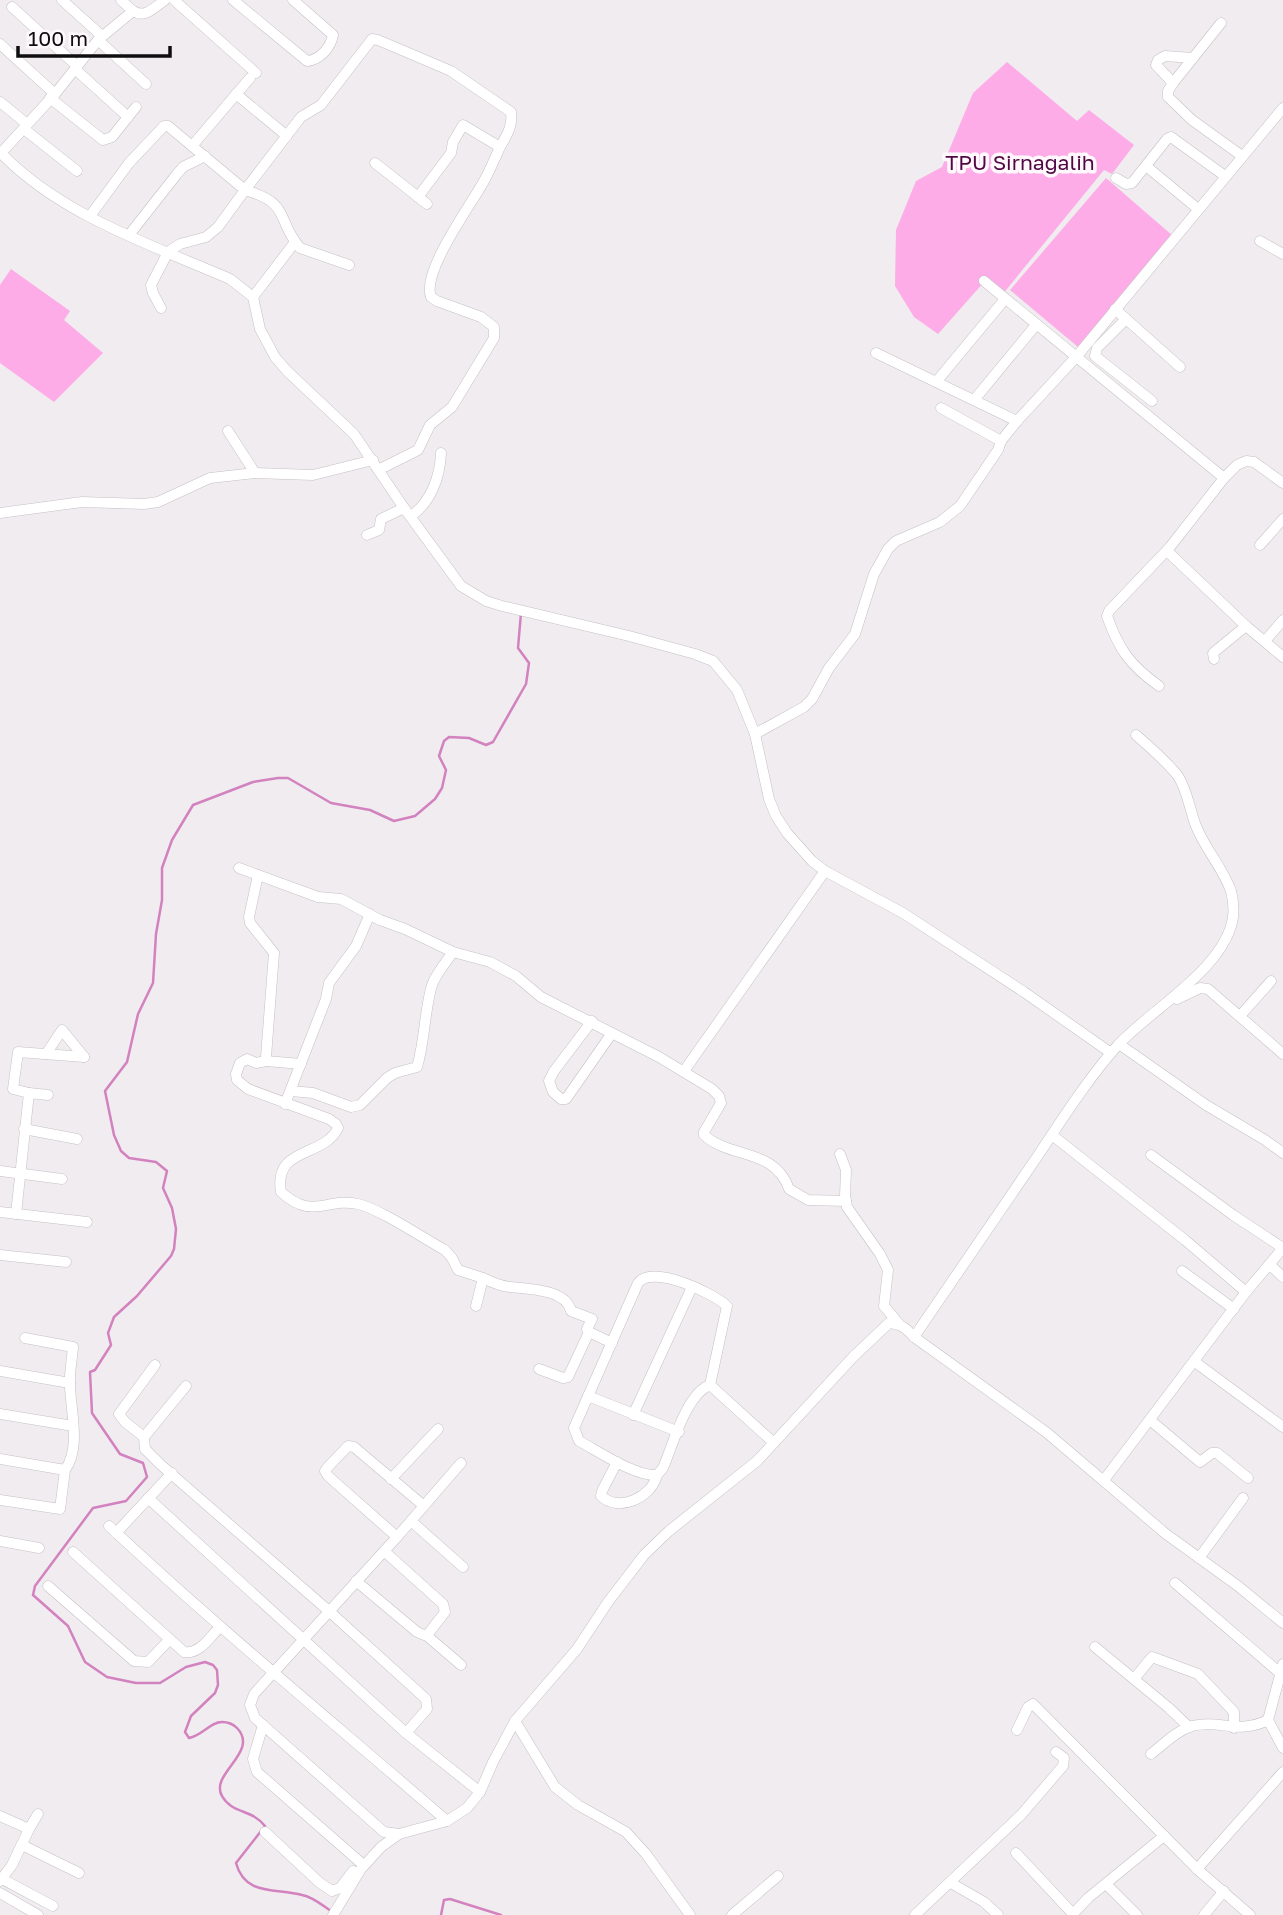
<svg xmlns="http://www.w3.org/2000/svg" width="1283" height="1915" font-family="'Golos Text',sans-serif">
  <rect width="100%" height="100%" fill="#f1ecf0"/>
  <g fill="#fdace7">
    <path d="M1007 62 1077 121 1089 110 1134 145 1112 174 1104 170 1002 295 985 281 938 334 914 317 895 286 896 230 916 181 942 167 973 93Z"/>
    <path d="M1106 178 1173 236 1078 347 1010 290Z"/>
    <path d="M11 269 70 311 64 320 103 353 54 402 0 363V285Z"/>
  </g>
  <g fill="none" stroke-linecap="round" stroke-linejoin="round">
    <g stroke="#d282be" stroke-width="2.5">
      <path d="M331 1911C322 1905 313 1897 302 1895 275 1888 245 1896 236 1863L265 1826C252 1809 232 1814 222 1796 209 1774 260 1752 237 1728 233 1724 228 1722 222 1722 210 1722 203 1735 189 1738L185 1732 191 1716 215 1693 218 1685 217 1670 213 1665 205 1662 186 1667 160 1683H136L107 1677 85 1662 68 1626 33 1595 35 1586 93 1508 126 1501 147 1477 143 1463 120 1454 92 1413 90 1372 95 1370 111 1345 108 1333 114 1317 137 1296 171 1256 174 1249 176 1229 172 1208 163 1188 167 1171 156 1162 129 1158 121 1151 114 1135 105 1091 127 1062 138 1014 153 983 156 934 162 900V868L172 840 193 805 253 782 278 778H288L331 803 370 810 394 821 415 816 435 799 442 788 446 770 439 756 444 741 449 737 469 738 486 745 493 742 526 684 529 663 518 648 521 613"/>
      <path d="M441 1915 444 1900 450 1899 501 1915"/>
    </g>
    <g stroke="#c5c0c4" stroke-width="11">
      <g id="minor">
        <path d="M62 0 102 36"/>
        <path d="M121 0 133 11"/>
        <path d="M174 0 256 73"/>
        <path d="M233 0 307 61C320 60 331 47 333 35L293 0"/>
        <path d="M12 7 77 66"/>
        <path d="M1221 23 1173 83 1168 91V97L1192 120 1242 156"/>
        <path d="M98 40 146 84"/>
        <path d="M0 44 55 94"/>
        <path d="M75 69 128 117"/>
        <path d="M1173 83 1156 65 1158 60 1165 56 1193 58"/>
        <path d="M236 94 287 136"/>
        <path d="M50 98 103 140 112 137 136 107"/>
        <path d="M0 102 27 124"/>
        <path d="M24 129 77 171"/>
        <path d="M192 146 250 78"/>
        <path d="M0 152C60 215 152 245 230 279L253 297 260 329 275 357 287 371 354 434 404 508 461 586 486 601 502 606 629 636 695 654 713 661 737 690 755 734 769 799 776 816 787 833 812 861 825 871 903 913 1024 992 1111 1053"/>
        <path d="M1 153 55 94 98 40 133 11C146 19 154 7 165 0"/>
        <path d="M375 163 427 204"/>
        <path d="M1146 166 1198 209"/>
        <path d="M1116 178 1126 184 1132 183 1167 139 1171 137 1225 176"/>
        <path d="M418 197 451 153 453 142 463 125 500 147"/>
        <path d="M90 216 129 163 164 126H168L245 190 301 117 321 105 372 39 378 40 451 71 511 112C513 126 507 135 500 147 495 158 490 170 484 181 471 205 421 272 431 297L437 301 481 317 494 327V338L452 407 430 425 418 450 378 470"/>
        <path d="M129 235 177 174 183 167 205 156"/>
        <path d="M1260 241 1283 254"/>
        <path d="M984 281 1224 478"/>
        <path d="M253 297 295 242"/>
        <path d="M161 308 153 293 151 285 168 252 180 244 206 237 218 227 245 190C292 204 275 218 300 248L349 265"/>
        <path d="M1115 309 1180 367"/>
        <path d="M1126 319 1097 348 1095 356 1152 401"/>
        <path d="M876 353 1017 421"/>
        <path d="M936 382 1005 299"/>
        <path d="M974 400 1036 325"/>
        <path d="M941 408 1001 441"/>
        <path d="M228 431 255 473"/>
        <path d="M0 513 82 502 144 504 158 502 210 478 255 473 313 475 373 460"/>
        <path d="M411 516C431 502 440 477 441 453"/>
        <path d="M367 535 379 530 381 519 404 508"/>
        <path d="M1260 545 1283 519"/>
        <path d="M1167 551 1246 626 1283 657"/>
        <path d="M1265 641 1283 620"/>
        <path d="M1214 659 1213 653 1246 626"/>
        <path d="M1159 686C1130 665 1119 650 1107 616L1109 611 1170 547 1224 478 1237 465 1246 461 1254 462 1283 483"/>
        <path d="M755 734 804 707 812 699 829 668 855 634 874 574 888 549 896 541 940 522 960 506 998 450 1001 441 1017 421 1077 356 1283 108"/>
        <path d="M239 868 318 897 341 899 380 920 405 929 453 952 490 962 516 976 541 997 659 1057 712 1089 719 1096 721 1103 704 1132V1135C730 1159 775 1148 789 1189L808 1200 846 1201"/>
        <path d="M258 875 249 917 250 923 274 953 266 1057V1061L256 1063 247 1059 240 1063 236 1074 237 1080 248 1089 329 1119 336 1124 338 1128C324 1158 273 1146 281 1192 313 1221 326 1197 358 1204 380 1209 423 1238 445 1250L452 1258 458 1270 483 1278"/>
        <path d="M1177 999 1200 988 1208 989 1283 1054"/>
        <path d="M1240 1016 1271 981"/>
        <path d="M592 1021 554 1071 549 1081 553 1092 561 1099H566L612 1033"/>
        <path d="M1119 1044 1206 1105 1265 1140 1283 1153"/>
        <path d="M46 1054 62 1030 84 1057"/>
        <path d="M266 1061 301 1064"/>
        <path d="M684 1071 825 871"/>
        <path d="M291 1091 313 1093 351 1107 360 1105 387 1078 395 1073 417 1067C425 1041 424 1012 432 985 436 974 446 962 453 952"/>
        <path d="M29 1093 13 1089 18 1052 84 1057"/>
        <path d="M285 1104 326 999 329 983 356 946 370 914"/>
        <path d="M24 1129 77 1139"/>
        <path d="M1052 1135 1185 1240 1246 1292"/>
        <path d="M840 1154 846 1170 845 1196 847 1207 880 1254 888 1270 884 1306 899 1324"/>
        <path d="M1151 1155 1233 1215 1283 1248"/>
        <path d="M0 1171 62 1179"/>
        <path d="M0 1212 87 1222"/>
        <path d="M16 1214 29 1093 48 1095"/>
        <path d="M0 1255 66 1262"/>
        <path d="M1270 1265 1283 1277"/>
        <path d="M1182 1271 1234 1309"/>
        <path d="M476 1306 483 1278C491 1282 501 1286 510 1287 528 1289 566 1289 571 1311L592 1319 587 1329 589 1332 612 1343"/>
        <path d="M914 1337C955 1277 996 1217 1037 1157 1061 1121 1089 1077 1118 1045 1150 1010 1226 968 1233 917 1234 909 1233 899 1231 891 1223 868 1205 849 1196 826 1190 811 1187 789 1178 776 1166 761 1151 748 1136 735"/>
        <path d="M25 1338 73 1347C72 1360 69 1374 70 1387 71 1412 81 1448 65 1470"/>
        <path d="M1195 1362 1283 1427"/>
        <path d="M155 1365 119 1414 125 1422 144 1437 145 1449 161 1465 330 1612 426 1699 427 1709 406 1733"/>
        <path d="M539 1369 563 1378 568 1377 589 1332"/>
        <path d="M0 1371 70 1383"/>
        <path d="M710 1385C686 1394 673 1445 663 1468L657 1475C636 1477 598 1451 579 1441L574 1428 638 1283C653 1264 713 1293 727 1306L710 1385 774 1443"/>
        <path d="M588 1396 679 1432"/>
        <path d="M0 1414 73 1426"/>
        <path d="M633 1415 692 1287"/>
        <path d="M1150 1420 1200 1462 1212 1453H1217L1248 1478"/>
        <path d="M144 1437 186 1386"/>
        <path d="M0 1459 65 1470 60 1509 0 1500"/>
        <path d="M617 1462 602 1491 601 1496C619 1513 652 1497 657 1475"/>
        <path d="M391 1479 438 1429"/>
        <path d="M1104 1480 1246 1292 1283 1248"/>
        <path d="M148 1498 406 1733 480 1792"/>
        <path d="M411 1521 463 1567"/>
        <path d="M109 1526C218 1628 334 1723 447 1821"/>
        <path d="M116 1533 172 1473"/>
        <path d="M397 1537 328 1476 325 1471 327 1468 348 1446 354 1447 424 1506"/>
        <path d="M0 1541 39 1548"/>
        <path d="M73 1552 184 1652C199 1655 210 1637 219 1628"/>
        <path d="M1199 1558 1243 1498"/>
        <path d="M356 1581 417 1632 424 1635 428 1634 445 1612 443 1604 384 1551"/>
        <path d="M1175 1583 1280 1673"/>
        <path d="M48 1586 134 1661 148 1662 170 1639"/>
        <path d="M426 1635 461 1665"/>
        <path d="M1095 1647 1169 1708 1189 1727"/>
        <path d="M1283 1664 1268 1720 1283 1748"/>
        <path d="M1134 1679 1152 1657 1198 1674 1234 1712V1728"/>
        <path d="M515 1721 555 1787 578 1805 626 1832 646 1854 690 1915"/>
        <path d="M263 1725 253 1759 257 1772 360 1862"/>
        <path d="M1017 1730 1028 1707 1033 1704 1197 1869 1250 1915"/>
        <path d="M1151 1754C1164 1744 1176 1731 1192 1726 1220 1719 1238 1735 1268 1720"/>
        <path d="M0 1816 29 1829 12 1865 0 1881"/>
        <path d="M29 1829 38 1814"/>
        <path d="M265 1832 320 1883 332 1891 340 1888 353 1871"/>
        <path d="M399 1834 384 1832 255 1718 250 1705 254 1694 397 1537 461 1463"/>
        <path d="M22 1845 79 1873"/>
        <path d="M1016 1853 1074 1915"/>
        <path d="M1197 1869 1283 1772"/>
        <path d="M2 1879 53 1906"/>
        <path d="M951 1883 984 1902 998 1915"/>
        <path d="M1106 1884 1137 1915"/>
        <path d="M0 1893 38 1915"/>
        <path d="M333 1915 361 1869 381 1847 399 1834 447 1821 467 1808 480 1792 493 1762 515 1721 577 1649 608 1602 644 1555 669 1531 757 1461 854 1356 889 1323C901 1324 906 1328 914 1337L1046 1432 1166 1534 1238 1586 1283 1623"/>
        <path d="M732 1915 778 1876"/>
        <path d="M915 1915 1021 1815 1063 1766 1064 1758 1056 1752"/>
        <path d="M1072 1915 1088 1898 1164 1836"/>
        <path d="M1204 1915 1224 1891"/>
      </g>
    </g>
    <use href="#minor" stroke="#fff" stroke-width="10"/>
  </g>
  <g text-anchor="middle" stroke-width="7" stroke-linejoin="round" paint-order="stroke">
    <g font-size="21" fill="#510744" stroke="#fff9fd">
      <text x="1020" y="170">TPU Sirnagalih</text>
    </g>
  </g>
  <path d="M18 46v10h152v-10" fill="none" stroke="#0f0e0f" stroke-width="3.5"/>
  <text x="28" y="46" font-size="21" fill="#0f0e0f" stroke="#fff9fd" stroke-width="5" paint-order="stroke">100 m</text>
</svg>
